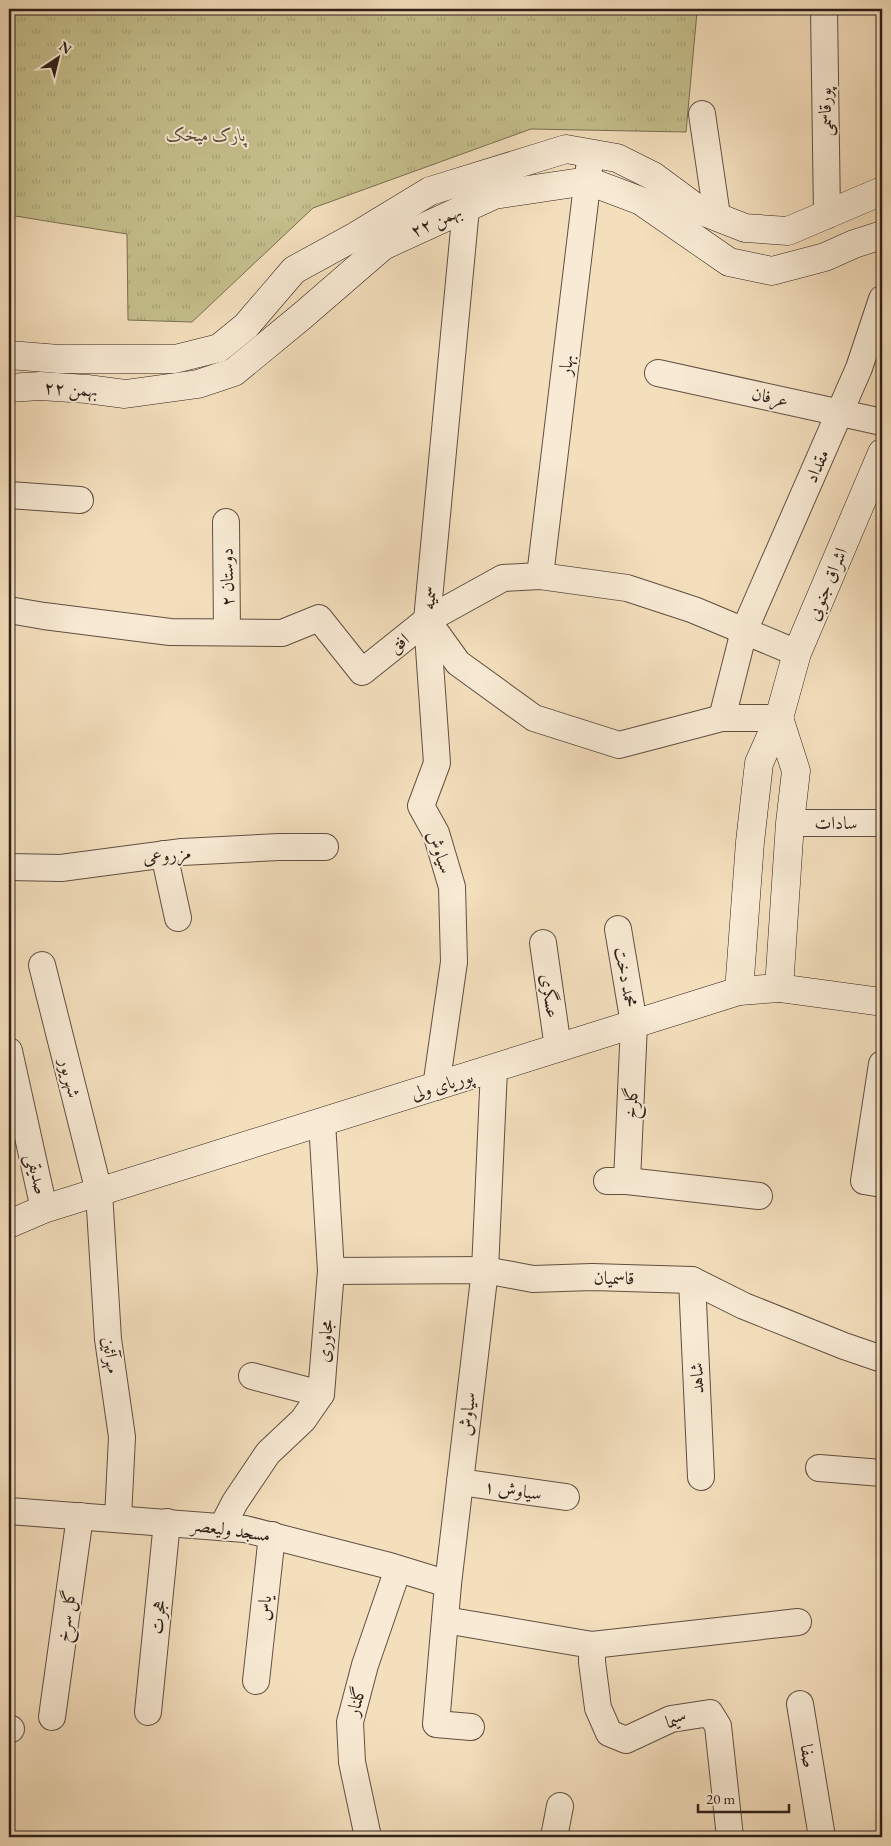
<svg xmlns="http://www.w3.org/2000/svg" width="891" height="1846" font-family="'EB Garamond',Amiri,serif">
  <defs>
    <pattern id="park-tufts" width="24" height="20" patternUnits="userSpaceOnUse" patternTransform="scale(1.25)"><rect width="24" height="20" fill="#c4bf8c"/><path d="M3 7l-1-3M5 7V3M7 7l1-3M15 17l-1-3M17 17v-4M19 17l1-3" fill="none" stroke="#a9a478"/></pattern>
  </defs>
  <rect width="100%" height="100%" fill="#f4dfbd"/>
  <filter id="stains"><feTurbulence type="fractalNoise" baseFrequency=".004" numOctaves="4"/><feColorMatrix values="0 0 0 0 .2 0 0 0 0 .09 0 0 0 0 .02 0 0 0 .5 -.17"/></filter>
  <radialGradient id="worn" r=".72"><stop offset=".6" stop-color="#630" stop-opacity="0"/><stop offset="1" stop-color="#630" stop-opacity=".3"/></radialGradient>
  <path fill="url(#park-tufts)" stroke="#796f52" d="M11 9H663L697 12 686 132 531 129 313 208 192 322 128 320 127 234 9 215Z"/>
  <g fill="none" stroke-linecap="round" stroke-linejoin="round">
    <g stroke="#604f42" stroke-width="28">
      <g id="street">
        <path d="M824 9 827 215"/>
        <path d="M702 114 717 216"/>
        <path d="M658 373 882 422"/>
        <path d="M9 495 80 500"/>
        <path d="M226 522 227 632"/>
        <path d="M540 576 590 160"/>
        <path d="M9 610 44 616 170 632 282 633 319 618 362 672 427 620 503 578 540 576 627 588 694 610 797 653"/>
        <path d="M427 620 458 663 534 718 619 745 722 718H779"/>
        <path d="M722 718 744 631 859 368 882 299"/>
        <path d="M790 823H882"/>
        <path d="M164 854 178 918"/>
        <path d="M9 867 61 868 182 852 279 847H325"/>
        <path d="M618 929 634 1024 627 1181"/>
        <path d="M543 943 558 1048"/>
        <path d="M42 965 99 1192 108 1339 122 1437 118 1518"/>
        <path d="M9 1051 44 1209"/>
        <path d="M882 1064 864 1181 882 1184"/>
        <path d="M436 1087 454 962 452 887 436 833 421 806 437 763 427 620 466 208"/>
        <path d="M607 1181H627L759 1196"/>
        <path d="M331 1271 485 1270 533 1279 592 1277 692 1280 744 1306 844 1346 882 1359"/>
        <path d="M692 1280 701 1477"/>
        <path d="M252 1376 321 1394"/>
        <path d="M819 1468 882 1473"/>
        <path d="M460 1482 566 1497"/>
        <path d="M9 1511 245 1529 386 1565 448 1584"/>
        <path d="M222 1527 235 1502 268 1453 303 1420 321 1394 331 1271 322 1122"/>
        <path d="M445 1620 592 1645 798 1622"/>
        <path d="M592 1645V1662L598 1708 609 1733 626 1740 671 1719 710 1713 718 1726 730 1837"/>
        <path d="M256 1681 272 1535"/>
        <path d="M800 1704 822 1837"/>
        <path d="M148 1712 167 1522"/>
        <path d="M52 1717 80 1516"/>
        <path d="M471 1727 436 1724 448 1584 485 1270 494 1069"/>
        <path d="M9 1729H11"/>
        <path d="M368 1837 352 1762 350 1722 365 1665 398 1569"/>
        <path d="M554 1837 560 1806"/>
      </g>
    </g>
    <g stroke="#2e1f19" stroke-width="29">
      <g id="secondary">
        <path d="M9 355 59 359H175L219 348 246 326 294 270 356 236 430 191 566 149 617 158 653 176 699 210 745 228 788 231 882 191"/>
        <path d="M9 388 40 386 87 389 125 394 198 384 234 372 302 316 383 246 494 195 588 181 641 201 729 262 772 271 825 257 854 244 882 235"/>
        <path d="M779 988 790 823 796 771 779 718"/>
        <path d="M739 991 750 842 759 763 779 718 797 653 882 453"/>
        <path d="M9 1224 44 1209 739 991 779 988 882 1002"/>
      </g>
    </g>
    <use href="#street" stroke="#f8ead4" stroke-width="26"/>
    <use href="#secondary" stroke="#f8ead4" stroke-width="28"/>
  </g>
  <g text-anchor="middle" stroke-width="4" stroke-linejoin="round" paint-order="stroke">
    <g font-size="18" fill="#2e1f19" stroke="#f8ead4">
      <text transform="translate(825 112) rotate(-91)" y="6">پورقاسمی</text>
      <text transform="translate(436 221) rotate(-24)" y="6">۲۲ بهمن</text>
      <text transform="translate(566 365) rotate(-83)" y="6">بهار</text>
      <text transform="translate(71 389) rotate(4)" y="6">۲۲ بهمن</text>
      <text transform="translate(770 397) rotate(12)" y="6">عرفان</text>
      <text transform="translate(817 466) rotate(-66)" y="6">مقداد</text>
      <text transform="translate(227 577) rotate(-91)" y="6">دوستان ۲</text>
      <text transform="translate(827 584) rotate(-67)" y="6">اشراق جنوبی</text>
      <text transform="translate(429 598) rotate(-85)" y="6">سمیه</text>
      <text transform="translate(399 643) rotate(-38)" y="6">افق</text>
      <text x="836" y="829">سادات</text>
      <text transform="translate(440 852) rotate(71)" y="6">سیاوش</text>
      <text transform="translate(167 855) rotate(-6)" y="6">مزروعی</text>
      <text transform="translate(626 977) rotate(80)" y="6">محمد دخت</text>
      <text transform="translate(550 996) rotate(82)" y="6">عسگری</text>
      <text transform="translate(70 1078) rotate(76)" y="6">شهریور</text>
      <text transform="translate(442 1085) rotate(-17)" y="6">پوریای ولی</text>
      <text transform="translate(631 1103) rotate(-87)" y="6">گلرخ</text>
      <text transform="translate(37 1174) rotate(77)" y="6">صدیقی</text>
      <text transform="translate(614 1278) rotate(1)" y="6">قاسمیان</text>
      <text transform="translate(325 1341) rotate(-85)" y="6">مجاوری</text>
      <text transform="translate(111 1355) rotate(82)" y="6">مهرآئین</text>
      <text transform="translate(697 1378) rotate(-93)" y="6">شاهد</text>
      <text transform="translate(467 1414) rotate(-84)" y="6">سیاوش</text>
      <text transform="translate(513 1490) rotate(8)" y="6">سیاوش ۱</text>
      <text transform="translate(231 1530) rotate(8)" y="6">مسجد ولیعصر</text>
      <text transform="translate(264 1608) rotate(-84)" y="6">یاس</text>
      <text transform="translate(66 1616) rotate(-82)" y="6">گل سرخ</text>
      <text transform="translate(158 1617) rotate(-85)" y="6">هجرت</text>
      <text transform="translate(356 1701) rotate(-75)" y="6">گلنار</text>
      <text transform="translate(676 1720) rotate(-15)" y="6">سیما</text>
      <text transform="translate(808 1756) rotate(81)" y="6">صفا</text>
    </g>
    <g font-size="18" font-style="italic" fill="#5b4f3c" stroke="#f8ead4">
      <text x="206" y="141">پارک میخک</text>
    </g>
  </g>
  <rect width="891" height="1846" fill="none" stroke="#f4dfbd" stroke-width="30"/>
  <rect x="10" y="10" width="871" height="1826" fill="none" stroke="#2e1f19" stroke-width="2.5"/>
  <rect x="15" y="15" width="861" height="1816" fill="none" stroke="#2e1f19"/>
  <g transform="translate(58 58) rotate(35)" stroke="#f8ead4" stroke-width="4" paint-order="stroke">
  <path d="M0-4L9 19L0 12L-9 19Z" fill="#2e1f19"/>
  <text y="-8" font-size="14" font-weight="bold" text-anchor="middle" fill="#2e1f19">N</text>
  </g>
  <path d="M698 1804v8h91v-8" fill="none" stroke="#2e1f19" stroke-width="2.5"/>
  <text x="706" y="1804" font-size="15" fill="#2e1f19" stroke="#f8ead4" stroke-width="4" paint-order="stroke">20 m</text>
  <rect width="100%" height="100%" filter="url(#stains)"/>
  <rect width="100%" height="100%" fill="url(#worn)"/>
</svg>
